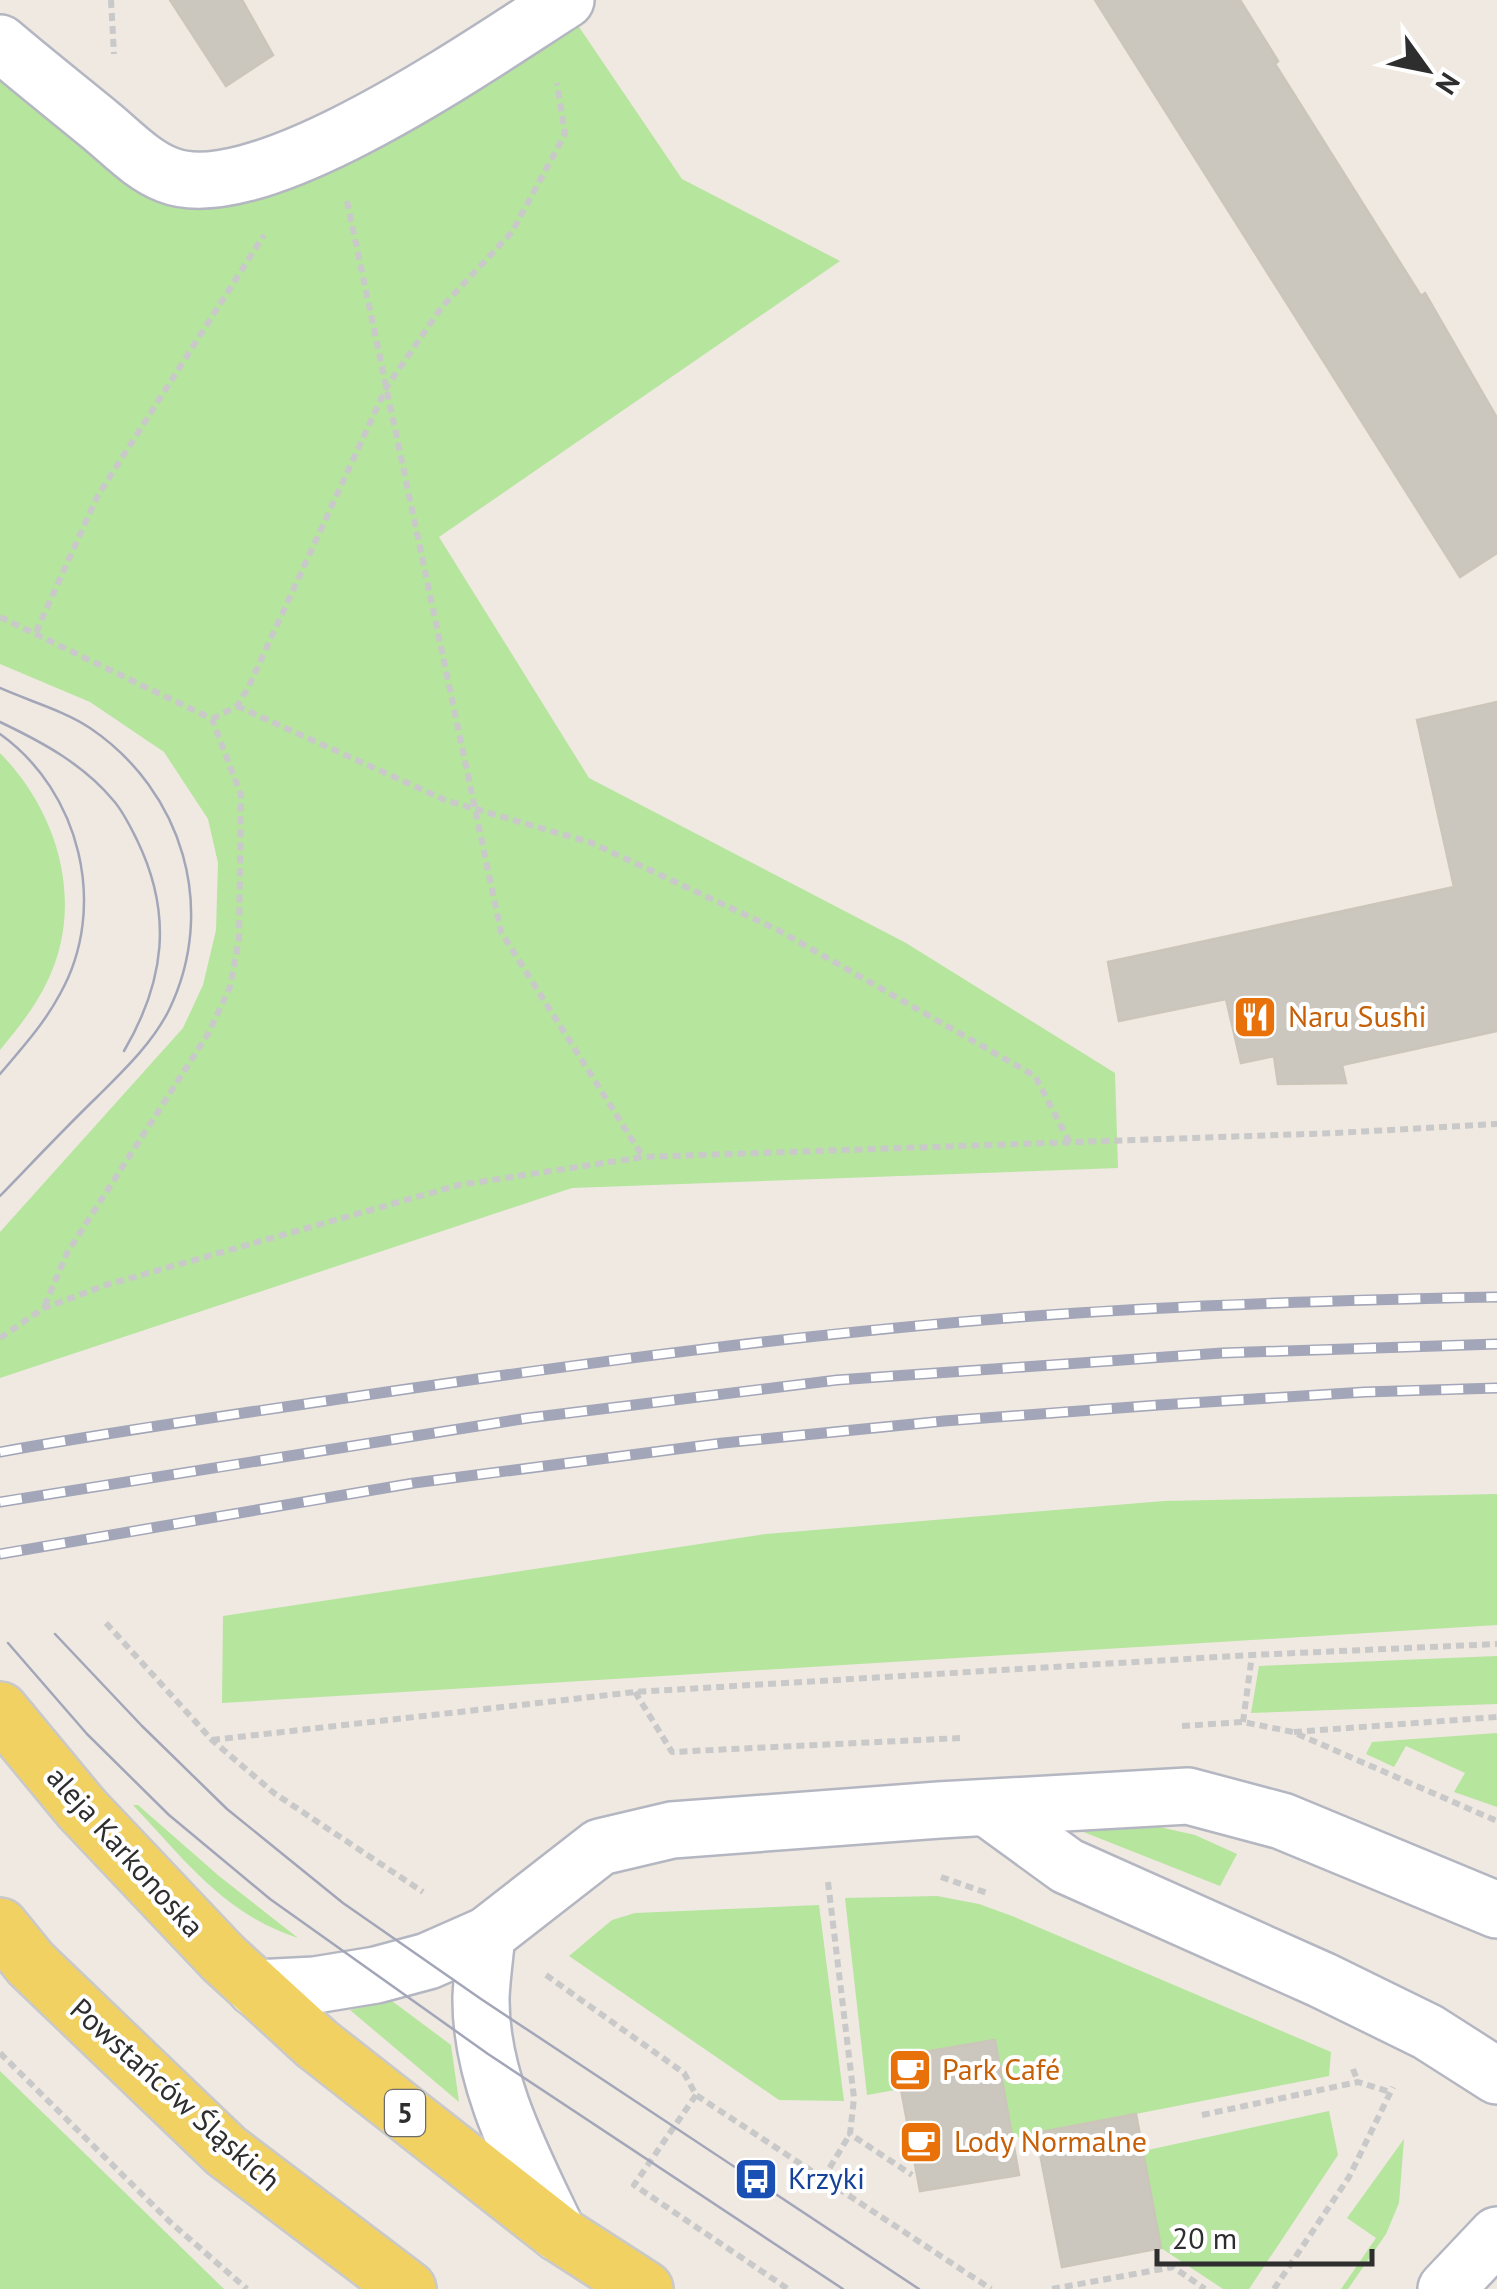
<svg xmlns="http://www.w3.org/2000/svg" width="1497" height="2289" font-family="'PT Sans',sans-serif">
  <rect width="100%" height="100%" fill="#efe9e1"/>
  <g fill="#b6e59e">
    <path d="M575 21 682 179 840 261 439 537 589 778 906 943 1115 1073 1118 1168 572 1188 0 1378V1232L183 1028 203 985 216 930 218 863 208 819 164 752 90 702 0 664V73L120 181 189 206 270 187 363 157Z"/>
    <path d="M0 753C58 812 85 902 48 980 36 1006 18 1028 0 1050Z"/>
    <path d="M1497 1494V1625L222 1703 223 1616 766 1534 1164 1501Z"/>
    <path d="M1497 1656V1704L1251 1713 1259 1666Z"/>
    <path d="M1497 1733V1807L1454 1792 1465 1773 1406 1746 1394 1767 1366 1754 1372 1742Z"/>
    <path d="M133 1805H138L219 1876 298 1938C224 1914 185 1860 133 1805Z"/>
    <path d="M1133 1821 1195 1835 1237 1854 1220 1886 1081 1831 1078 1827Z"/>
    <path d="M937 1896 979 1904 1012 1916 1331 2052 1329 2076 1013 2138 995 2040 895 2057 901 2089 867 2095 845 1898Z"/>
    <path d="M819 1905 844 2101 779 2100 569 1956 612 1920 635 1913Z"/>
    <path d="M392 2001 451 2045 459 2102 350 2010Z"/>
    <path d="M0 2071 224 2289H0Z"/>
    <path d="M1329 2111 1338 2155 1249 2289H1223L1161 2248 1143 2151Z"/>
    <path d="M1404 2139 1399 2203 1386 2234 1348 2289H1341L1376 2238 1347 2218Z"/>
  </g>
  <g fill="#cbc7bf" stroke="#cbc5ba" stroke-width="2.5">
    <path d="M170 0H242L273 55 226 86Z"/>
    <path d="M1095 0H1240L1278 61 1275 64 1421 296 1425 293 1497 418V553L1460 577Z"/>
    <path d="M1497 702V1031L1342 1065 1346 1083 1278 1084 1274 1056 1241 1063 1226 999 1119 1021 1108 962 1454 887 1417 720Z"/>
    <path d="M995 2040 1019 2175 920 2191 895 2057Z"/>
    <path d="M1136 2114 1161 2248 1062 2267 1036 2133Z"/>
  </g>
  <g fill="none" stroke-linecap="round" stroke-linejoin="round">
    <g stroke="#b4b7c1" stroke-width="60">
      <g id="minor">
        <path d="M0 43C33 71 67 98 100 125 122 143 142 165 168 175 259 211 487 50 566 0"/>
        <path d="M990 1810 1067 1866 1322 1980 1428 2032 1497 2076"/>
        <path d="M487 1935C485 1955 482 1976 481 1997 480 2080 523 2159 558 2233"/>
        <path d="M255 1988 315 1985 376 1975 428 1961 487 1935 600 1847 672 1830 939 1810 1188 1796 1282 1821 1497 1910"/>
        <path d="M1446 2289 1497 2235"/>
      </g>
    </g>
    <g stroke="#c9c9c9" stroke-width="60">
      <g id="major">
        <path d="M0 1710 82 1809 223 1958 317 2044 558 2233 645 2289"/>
        <path d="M0 1926 31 1964 226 2151 408 2289"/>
      </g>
    </g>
    <g stroke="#c9c9c9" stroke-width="6" stroke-dasharray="8 5" stroke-linecap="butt">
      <path d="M111 0 114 54"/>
      <path d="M347 201 501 932 643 1157"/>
      <path d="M0 617 212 719 241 795 239 939 230 987 208 1034 67 1253 44 1307"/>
      <path d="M36 632 97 497 264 235"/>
      <path d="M237 706 445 800 592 843 778 930 1035 1076 1070 1143"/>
      <path d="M212 719 237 706 248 688 386 388 441 308 512 232 565 134 557 83"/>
      <path d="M0 1338 44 1308 106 1285 459 1185 643 1157 1336 1133 1497 1124"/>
      <path d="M106 1623 212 1740 274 1793 423 1892"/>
      <path d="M635 1692 672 1752 960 1738"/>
      <path d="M1243 1722 1252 1655"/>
      <path d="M1182 1726 1243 1722 1293 1732 1497 1821"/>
      <path d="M1294 1732 1497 1717"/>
      <path d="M212 1740 635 1692 1252 1655 1497 1644"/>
      <path d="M941 1877 990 1894"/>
      <path d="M828 1882 854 2098 850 2134 912 2175"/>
      <path d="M546 1975 684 2073 696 2095 991 2289"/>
      <path d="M0 2053 170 2222 247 2289"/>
      <path d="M1353 2069 1358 2082"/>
      <path d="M696 2095 634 2185 788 2289"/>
      <path d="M1202 2115 1358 2082 1390 2092"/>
      <path d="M823 2179 850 2134"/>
      <path d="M1052 2289 1173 2267 1205 2289"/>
      <path d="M1274 2289 1349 2177 1393 2087"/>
    </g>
    <use href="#minor" stroke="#fff" stroke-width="55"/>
    <use href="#major" stroke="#f2d163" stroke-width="55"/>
    <g stroke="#a3a6b8" stroke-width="2.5">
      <path d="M0 688C29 701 65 711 90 728 183 791 218 909 169 1010 152 1044 122 1072 96 1098 63 1130 32 1163 0 1196"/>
      <path d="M0 722C42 742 83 764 113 800 123 811 130 826 137 840 173 914 165 981 124 1051"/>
      <path d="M0 734C80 791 109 907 60 994 44 1024 22 1048 0 1074"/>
      <path d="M55 1634 142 1726 227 1809 343 1903 481 1999 919 2289"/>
      <path d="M8 1643 87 1734 169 1815 270 1899 488 2054 843 2289"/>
    </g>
    <g stroke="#a3a6b8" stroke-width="11">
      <g id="rail">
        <path d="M0 1452C122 1430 244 1413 366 1395 584 1363 801 1334 1020 1317 1179 1305 1338 1300 1497 1297"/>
        <path d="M0 1502 528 1418 837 1380 1222 1353 1497 1344"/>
        <path d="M0 1554 414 1483 723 1443 944 1421 1159 1405 1365 1392 1497 1388"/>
      </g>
    </g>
    <use href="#rail" stroke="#fff" stroke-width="8" stroke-dasharray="22" stroke-linecap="butt"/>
  </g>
  <defs>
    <g id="restaurant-square" transform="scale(2.25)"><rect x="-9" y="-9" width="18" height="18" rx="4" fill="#e8710a" stroke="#fff"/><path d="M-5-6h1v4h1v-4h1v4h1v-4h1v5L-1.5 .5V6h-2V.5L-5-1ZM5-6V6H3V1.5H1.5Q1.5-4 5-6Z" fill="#fff"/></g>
    <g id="cafe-square" transform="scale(2.25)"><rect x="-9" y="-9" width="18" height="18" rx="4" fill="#e8710a" stroke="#fff"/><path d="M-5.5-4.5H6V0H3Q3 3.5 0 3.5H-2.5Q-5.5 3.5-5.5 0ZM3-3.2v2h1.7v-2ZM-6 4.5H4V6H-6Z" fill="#fff"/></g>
    <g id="bus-square" transform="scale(2.25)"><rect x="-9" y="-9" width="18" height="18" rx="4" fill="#1a4fb4" stroke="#fff"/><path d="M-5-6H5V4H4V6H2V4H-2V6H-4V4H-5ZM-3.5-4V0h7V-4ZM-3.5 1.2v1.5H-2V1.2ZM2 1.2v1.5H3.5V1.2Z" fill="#fff"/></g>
  </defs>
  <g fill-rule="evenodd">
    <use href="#restaurant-square" x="1255" y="1017"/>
    <use href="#cafe-square" x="910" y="2070"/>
    <use href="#cafe-square" x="921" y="2142"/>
    <use href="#bus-square" x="756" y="2179"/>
  </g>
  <g text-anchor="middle" stroke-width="8" stroke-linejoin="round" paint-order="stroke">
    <rect fill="#fff" stroke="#6d6d6d" stroke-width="2.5" x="385" y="2090" width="40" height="46" rx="8"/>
    <g font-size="28" font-weight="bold" fill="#2e2e2e">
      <text x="405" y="2123">5</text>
    </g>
    <g font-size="30" fill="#c56008" stroke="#fff" text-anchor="start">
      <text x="1288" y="1027">Naru Sushi</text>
      <text x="942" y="2080">Park Café</text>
      <text x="954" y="2152">Lody Normalne</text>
    </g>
    <g font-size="30" fill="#2e2e2e" stroke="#fff">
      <text transform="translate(125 1852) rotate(48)" y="10">aleja Karkonoska</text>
      <text transform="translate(175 2095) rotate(42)" y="10">Powstańców Śląskich</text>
    </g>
    <g font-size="30" fill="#164399" stroke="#fff" text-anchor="start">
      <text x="788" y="2189">Krzyki</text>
    </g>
  </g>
  <g transform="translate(1427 70) rotate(123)" stroke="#ffffff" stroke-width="8" paint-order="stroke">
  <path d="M0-8L18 38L0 25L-18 38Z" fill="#2e2e2e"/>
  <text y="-15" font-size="28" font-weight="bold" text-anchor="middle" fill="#2e2e2e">N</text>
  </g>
  <path d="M1157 2249v15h215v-15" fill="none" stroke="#2e2e2e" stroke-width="5"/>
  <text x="1172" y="2249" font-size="30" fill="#2e2e2e" stroke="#ffffff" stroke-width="8" paint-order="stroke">20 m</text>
</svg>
